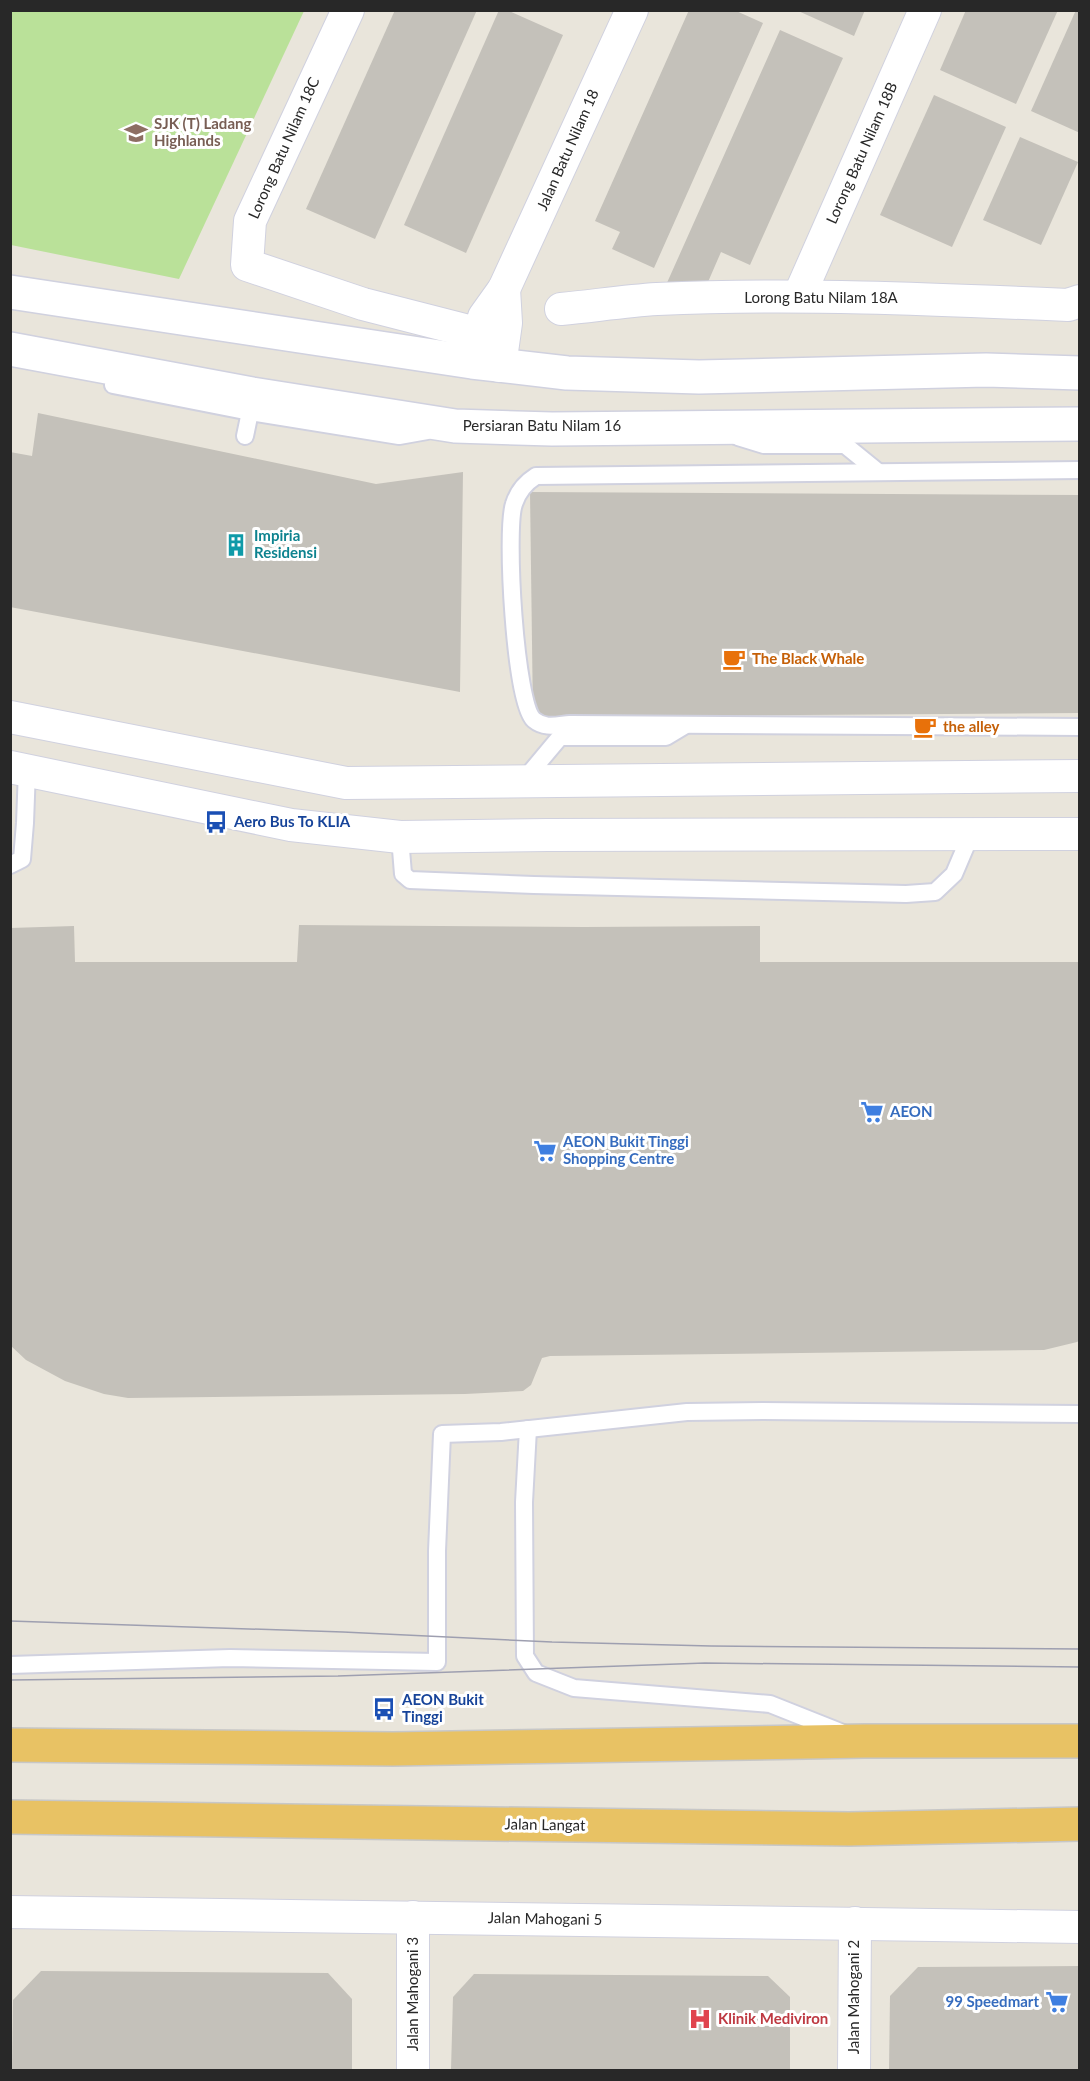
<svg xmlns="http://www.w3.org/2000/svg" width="1090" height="2081" font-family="Lato,sans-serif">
  <rect width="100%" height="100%" fill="#e9e5db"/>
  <path fill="#bae199" d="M10 11H304L179 279 11 245Z"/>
  <g fill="#c4c1ba">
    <path d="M395 10H477L375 239 306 209Z"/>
    <path d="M499 10H507L563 35 466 253 404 225Z"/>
    <path d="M689 10H734L763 23 654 268 612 249 620 232 595 221Z"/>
    <path d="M796 10H865L854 36Z"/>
    <path d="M966 10H1058L1016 104 940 70Z"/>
    <path d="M1076 10H1080V133L1031 111Z"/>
    <path d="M780 30 843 58 780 198 750 265 721 252 708 282 666 285Z"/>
    <path d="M934 95 1006 127 952 247 880 215Z"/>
    <path d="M1020 137 1078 162 1041 245 983 220Z"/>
    <path d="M38 413 376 484 463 472 460 692 10 607V452L32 456Z"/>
    <path d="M530 492 1080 495V713L533 717Z"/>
    <path d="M299 925 584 927 760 926V962H1080V1340L1077 1342 1044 1350 550 1356 542 1358 531 1385 523 1391 465 1394 128 1398 104 1394 65 1381 26 1360 10 1345V928L74 926 75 962H297Z"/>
    <path d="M1080 1966V2070H889L890 1996 918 1967Z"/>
    <path d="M41 1971 328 1973 352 1999V2070H12L13 2000Z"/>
    <path d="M474 1974 768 1976 790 1997V2070H451L453 1997Z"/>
  </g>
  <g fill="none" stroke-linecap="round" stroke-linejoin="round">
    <g stroke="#d0d1df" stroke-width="20">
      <g id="service">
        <path d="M113 385 250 412 399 436 427 431"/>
        <path d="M245 436 250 412"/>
        <path d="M738 437 764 445H845L877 471"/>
        <path d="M1080 470 536 476C525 483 518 491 514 504 505 529 515 705 534 720 545 729 557 725 570 724L1080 727"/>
        <path d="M524 780 560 737H666L686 725"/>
        <path d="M400 837 403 874 410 880 534 885 906 894 935 892 954 874 971 834"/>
        <path d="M10 865 22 859 25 823 27 770"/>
        <path d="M528 1429 524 1502 525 1656 536 1673 574 1688 770 1704 843 1733"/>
        <path d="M10 1665 230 1658 437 1662V1551L442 1434 501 1432 687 1412 763 1411 1080 1414"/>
      </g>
    </g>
    <g stroke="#d0d1df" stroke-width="34">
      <g id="minor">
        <path d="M348 10 250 221 247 265 363 304 480 334"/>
        <path d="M799 296 925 10"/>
        <path d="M561 309C593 306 625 301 657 299 794 293 931 299 1068 305L1080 301"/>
        <path d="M475 352 484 317 504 289 632 10"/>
        <path d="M500 366 506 323 504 289"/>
        <path d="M10 717 346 783 1080 776"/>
        <path d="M10 767 291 825 400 837 548 835 1080 834"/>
        <path d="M10 1912 1080 1927"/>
        <path d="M413 1917V2070"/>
        <path d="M854 2070 855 1923"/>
      </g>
    </g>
    <g stroke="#d0d1df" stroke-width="36">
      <g id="tertiary">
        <path d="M10 292 472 362 567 373 699 377 986 370 1080 373"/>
        <path d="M10 349 252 394 455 426 552 429 1080 424"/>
      </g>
    </g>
    <g stroke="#c7c7c7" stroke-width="36">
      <g id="trunk">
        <path d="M10 1745 393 1749 865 1741H1080"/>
        <path d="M10 1817 849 1829 1080 1824"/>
      </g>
    </g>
    <use href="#service" stroke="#fff" stroke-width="16"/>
    <use href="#minor" stroke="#fff" stroke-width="32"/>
    <use href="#tertiary" stroke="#fff" stroke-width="33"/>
    <use href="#trunk" stroke="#e8c264" stroke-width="33"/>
    <g stroke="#9e9fb0" stroke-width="1.5">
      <path d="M10 1621 343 1632 552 1642 711 1646 1080 1649"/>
      <path d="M10 1680 338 1676 705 1663 1080 1667"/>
    </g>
  </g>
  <defs>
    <g id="school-bare" transform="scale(1.8)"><path d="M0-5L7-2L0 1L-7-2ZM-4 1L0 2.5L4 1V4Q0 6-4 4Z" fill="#8d6e63" stroke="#fff" stroke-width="2.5" paint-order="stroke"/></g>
    <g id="building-bare" transform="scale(1.8)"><path d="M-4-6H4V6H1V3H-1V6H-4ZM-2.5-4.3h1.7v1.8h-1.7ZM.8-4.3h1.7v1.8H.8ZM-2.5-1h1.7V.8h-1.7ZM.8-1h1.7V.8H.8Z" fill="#0f9aa8" stroke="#fff" stroke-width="2.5" paint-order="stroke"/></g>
    <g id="cafe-bare" transform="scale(1.8)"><path d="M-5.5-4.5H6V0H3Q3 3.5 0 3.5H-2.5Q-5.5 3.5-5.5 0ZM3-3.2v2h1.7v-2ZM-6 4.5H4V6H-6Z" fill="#e8710a" stroke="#fff" stroke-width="2.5" paint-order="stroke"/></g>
    <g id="bus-bare" transform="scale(1.8)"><path d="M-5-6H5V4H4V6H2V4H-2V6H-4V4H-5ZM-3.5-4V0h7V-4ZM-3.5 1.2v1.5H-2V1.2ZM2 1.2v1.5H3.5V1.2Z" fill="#1a4fb4" stroke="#fff" stroke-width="2.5" paint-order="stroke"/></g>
    <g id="supermarket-bare" transform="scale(1.8)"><path d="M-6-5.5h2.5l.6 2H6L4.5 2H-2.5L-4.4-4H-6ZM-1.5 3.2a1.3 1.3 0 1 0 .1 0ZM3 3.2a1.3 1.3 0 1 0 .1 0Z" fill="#3f7fe0" stroke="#fff" stroke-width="2.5" paint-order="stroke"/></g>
    <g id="hospital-bare" transform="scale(1.8)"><path d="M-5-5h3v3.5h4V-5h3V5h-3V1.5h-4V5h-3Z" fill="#e0444e" stroke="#fff" stroke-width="2.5" paint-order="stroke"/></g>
  </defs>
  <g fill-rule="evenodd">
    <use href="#school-bare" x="136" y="133"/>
    <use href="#building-bare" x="236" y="545"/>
    <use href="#cafe-bare" x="734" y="659"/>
    <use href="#cafe-bare" x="925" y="727"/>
    <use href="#bus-bare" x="216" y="822"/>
    <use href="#supermarket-bare" x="872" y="1112"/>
    <use href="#supermarket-bare" x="545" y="1151"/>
    <use href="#bus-bare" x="384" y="1709"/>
    <use href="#supermarket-bare" x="1057" y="2002"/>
    <use href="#hospital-bare" x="700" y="2019"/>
  </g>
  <g text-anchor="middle" stroke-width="6" stroke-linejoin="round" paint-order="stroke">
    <g font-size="15" font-weight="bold" fill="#785e54" stroke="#fff" text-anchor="start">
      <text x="154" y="129">SJK (T) Ladang<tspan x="154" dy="17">Highlands</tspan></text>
    </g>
    <g font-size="15" fill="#282828" stroke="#fff">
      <text transform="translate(284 148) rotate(-66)" y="5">Lorong Batu Nilam 18C</text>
      <text transform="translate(568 150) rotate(-66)" y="5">Jalan Batu Nilam 18</text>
      <text transform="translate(862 153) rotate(-66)" y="5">Lorong Batu Nilam 18B</text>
      <text x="821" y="303">Lorong Batu Nilam 18A</text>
      <text x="542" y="431">Persiaran Batu Nilam 16</text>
      <text transform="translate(545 1825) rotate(1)" y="5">Jalan Langat</text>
      <text transform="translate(545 1919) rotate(1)" y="5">Jalan Mahogani 5</text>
      <text transform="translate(413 1994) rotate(-90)" y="5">Jalan Mahogani 3</text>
      <text transform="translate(854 1997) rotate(-90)" y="5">Jalan Mahogani 2</text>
    </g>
    <g font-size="15" font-weight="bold" fill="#0d838f" stroke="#fff" text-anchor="start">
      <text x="254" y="541">Impiria<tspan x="254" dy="17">Residensi</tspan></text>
    </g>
    <g font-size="15" font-weight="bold" fill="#c56008" stroke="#fff" text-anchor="start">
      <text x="752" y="664">The Black Whale</text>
      <text x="943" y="732">the alley</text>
    </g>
    <g font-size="15" font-weight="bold" fill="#164399" stroke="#fff" text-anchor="start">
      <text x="234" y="827">Aero Bus To KLIA</text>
      <text x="402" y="1705">AEON Bukit<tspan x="402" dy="17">Tinggi</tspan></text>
    </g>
    <g font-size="15" font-weight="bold" fill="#366cbe" stroke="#fff" text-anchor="start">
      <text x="890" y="1117">AEON</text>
      <text x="563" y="1147">AEON Bukit Tinggi<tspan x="563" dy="17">Shopping Centre</tspan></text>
      <text x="1039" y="2007" text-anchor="end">99 Speedmart</text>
    </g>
    <g font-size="15" font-weight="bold" fill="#be3a42" stroke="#fff" text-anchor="start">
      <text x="718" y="2024">Klinik Mediviron</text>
    </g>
  </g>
  <rect width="1090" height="2081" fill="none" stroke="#282828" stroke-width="24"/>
</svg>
